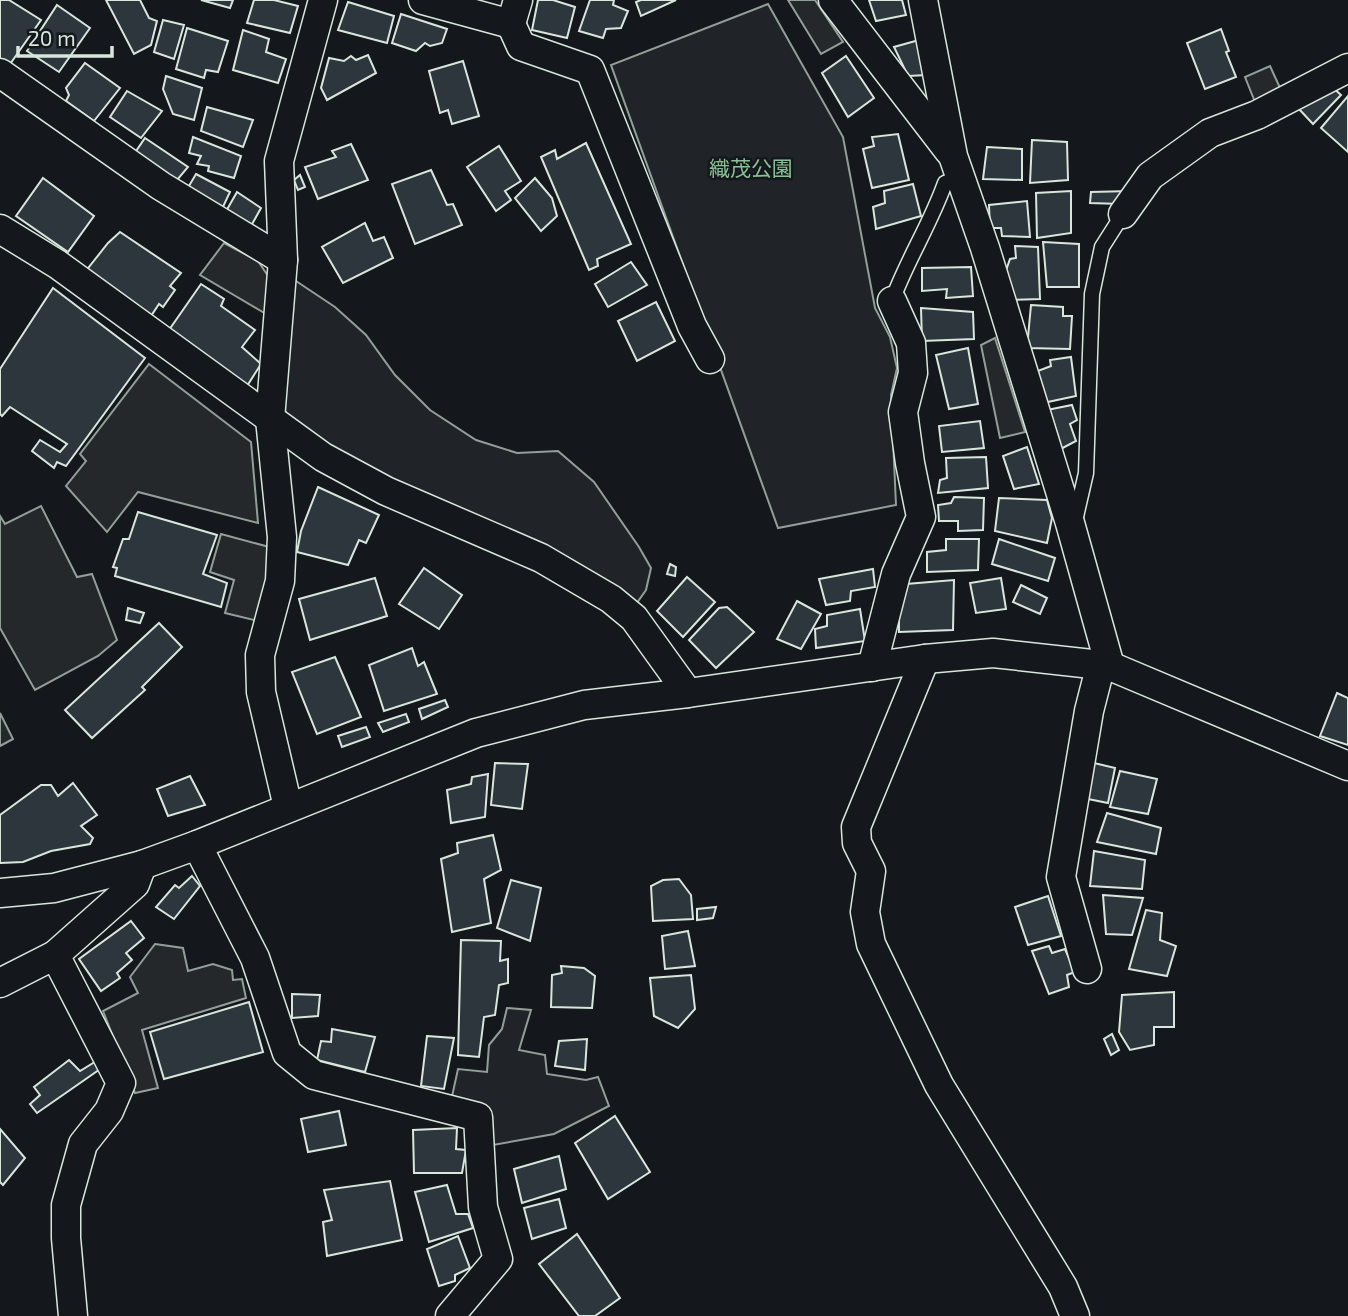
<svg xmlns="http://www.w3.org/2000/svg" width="1348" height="1316" font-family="'Exo 2','Noto Sans JP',sans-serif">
  <rect width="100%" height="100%" fill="#14181c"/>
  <g fill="#202428" stroke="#939e99" stroke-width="2">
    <path d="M768 4 843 137 875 308 890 337 897 368 891 395 896 505 778 528 611 65Z"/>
    <path d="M290 277 335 307 366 335 395 375 430 410 476 440 517 453 558 451 594 482 639 547 651 568 646 590 634 607 391 484 279 413Z"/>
    <path d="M507 1008 531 1010 519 1050 545 1055 547 1074 586 1080 598 1077 609 1106 554 1134 493 1145 451 1101 458 1069 487 1072 489 1045 502 1029Z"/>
  </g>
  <g fill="#24282b" stroke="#939e99" stroke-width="2">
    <path d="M788 0H815L843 42 821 54Z"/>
    <path d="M1270 66 1281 90 1255 102 1245 77Z"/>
    <path d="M224 243 258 261 272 282 266 314 200 275Z"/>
    <path d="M995 338 1025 432 1000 438 981 345Z"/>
    <path d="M149 364 251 442 258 523 138 492 107 532 66 486 86 461 80 454Z"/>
    <path d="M41 506 77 577 92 574 117 640 98 656 35 690 0 628V516L5 524Z"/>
    <path d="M221 534 273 548 258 621 225 613 234 580 210 572Z"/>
    <path d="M0 713 13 739 0 746Z"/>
    <path d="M155 944 183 948 188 971 213 964 232 970 233 980 242 979 246 998 142 1030 158 1088 135 1093 103 1011 138 993 130 977Z"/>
  </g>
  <g fill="#2c363c" stroke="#d8e6dc" stroke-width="2">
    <path d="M0 0H9L41 20 8 67 0 62Z"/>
    <path d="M106 0H140L149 18 157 21 151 45 134 54Z"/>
    <path d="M201 0H233L230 8Z"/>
    <path d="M254 0H274L298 6 290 33 247 23Z"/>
    <path d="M538 0H553L575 7 567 38 532 30Z"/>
    <path d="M590 0H614L613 5 628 11 621 28 606 29 603 38 579 31Z"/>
    <path d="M641 0H676L641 16 636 2Z"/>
    <path d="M869 0H902L906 15 876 21Z"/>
    <path d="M348 2 394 16 387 43 338 30Z"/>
    <path d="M57 5 90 28 59 72 27 51Z"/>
    <path d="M401 14 447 29 442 43 430 46 425 43 416 51 392 43Z"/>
    <path d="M163 20 184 25 174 59 154 52Z"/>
    <path d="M187 28 228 41 218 72 206 70 204 78 176 69Z"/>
    <path d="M1221 29 1229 51 1226 52 1236 77 1205 89 1187 43Z"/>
    <path d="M243 30 269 39 266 52 286 59 278 83 233 70Z"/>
    <path d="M919 40 927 75 908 76 894 47Z"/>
    <path d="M368 55 376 73 327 100 321 88 329 58 344 61 351 56 356 60Z"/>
    <path d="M846 56 874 98 848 117 822 73Z"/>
    <path d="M463 61 479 116 452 124 448 110 440 113 429 71Z"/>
    <path d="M85 63 120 88 94 121 66 101 69 95 66 88Z"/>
    <path d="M166 76 202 88 194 120 173 114 163 89Z"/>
    <path d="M1330 85 1341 95 1313 124 1299 109Z"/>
    <path d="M127 91 162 111 141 138 110 117Z"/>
    <path d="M1348 96V152L1321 128Z"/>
    <path d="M207 107 253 120 243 147 201 131Z"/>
    <path d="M898 134 909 180 872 188 863 149 874 146 872 137Z"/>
    <path d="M193 137 241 156 234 178 208 171 209 166 197 164 201 156 189 153Z"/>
    <path d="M145 138 188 167 172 186 132 157Z"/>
    <path d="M1032 140 1067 142 1068 180 1030 183Z"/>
    <path d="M586 143 631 244 597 259 598 266 589 270 541 157 555 150 557 159Z"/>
    <path d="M351 144 368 180 318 199 305 167 336 157 332 151Z"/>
    <path d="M499 146 521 181 505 191 511 200 496 211 467 167Z"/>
    <path d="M987 147 1022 149V180L983 179Z"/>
    <path d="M431 170 447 205 453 204 462 225 415 244 392 184Z"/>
    <path d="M196 174 230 192 222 209 186 191Z"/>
    <path d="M300 175 305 187 298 190 294 180Z"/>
    <path d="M43 178 94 216 68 252 16 216Z"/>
    <path d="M535 178 552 198 557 216 541 231 515 198Z"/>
    <path d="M913 184 921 216 876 229 873 207 885 203 884 191Z"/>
    <path d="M1071 191V233L1037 238 1036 193Z"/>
    <path d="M1130 191 1121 204 1090 203 1091 192Z"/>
    <path d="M237 192 261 208 251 226 225 213Z"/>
    <path d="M1027 201 1030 237 1002 236 1001 228H990L989 205Z"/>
    <path d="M365 223 373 241 384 237 393 258 343 283 322 247Z"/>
    <path d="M120 232 181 273 170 286 175 290 163 307 159 304 151 316 85 272 108 243Z"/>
    <path d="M1043 242 1079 244V287H1047Z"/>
    <path d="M1015 246 1038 247 1040 299 1007 300 1003 279 1010 259 1016 258Z"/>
    <path d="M631 262 647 285 608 307 595 284Z"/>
    <path d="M971 267 973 296 946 298 947 289 922 291V268Z"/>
    <path d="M201 284 224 299 221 306 255 330 242 347 261 364 247 386 169 330Z"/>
    <path d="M53 288 145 358 66 466 57 462 54 468 32 451 40 440 60 452 67 444 10 407 2 416 0 414V369Z"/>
    <path d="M656 302 675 341 637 361 618 321Z"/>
    <path d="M1031 305 1063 307V316H1072L1070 349 1027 348Z"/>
    <path d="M921 308 973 312 974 339 922 341Z"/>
    <path d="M968 348 978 404 949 409 936 355Z"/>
    <path d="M1071 357 1076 396 1043 403 1035 372 1051 366 1050 360Z"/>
    <path d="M1072 405 1077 420 1070 424 1076 441 1055 452 1042 411Z"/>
    <path d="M980 421 984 448 942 452 939 426Z"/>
    <path d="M1027 447 1039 484 1014 489 1003 456Z"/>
    <path d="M986 457 988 488 938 493 940 480 947 478 946 458Z"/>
    <path d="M318 487 379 515 366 543 359 540 348 565 297 552 301 531Z"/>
    <path d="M954 497 984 498 983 530 958 531V521H939L938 505 951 503Z"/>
    <path d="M999 498 1047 500 1052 518 1047 543 995 531Z"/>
    <path d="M138 512 217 535 203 574 227 583 221 607 115 576 117 568 113 567 123 539H129Z"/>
    <path d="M946 539H979L978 570 927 572V552L946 550Z"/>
    <path d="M999 539 1055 558 1048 581 992 564Z"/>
    <path d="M670 564 676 567 675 576 667 574Z"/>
    <path d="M424 568 462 595 439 629 399 604Z"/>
    <path d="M873 569 875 587 851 591 850 601 826 605 819 579Z"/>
    <path d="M687 577 715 602 683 637 657 611Z"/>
    <path d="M375 578 387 616 310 640 299 599Z"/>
    <path d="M1001 578 1006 609 976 613 970 583Z"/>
    <path d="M954 580 953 630 899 632V606L906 584Z"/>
    <path d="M1021 585 1047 598 1040 614 1013 602Z"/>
    <path d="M797 601 821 614 801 649 777 639Z"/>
    <path d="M727 607 754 632 716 668 689 640 719 608Z"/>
    <path d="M128 608 144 613 140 623 126 620Z"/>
    <path d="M860 609 865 641 816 648 815 629 827 626V615Z"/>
    <path d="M159 623 182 647 142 687 145 690 92 738 65 710Z"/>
    <path d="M412 648 418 666 424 662 437 694 384 711 369 665Z"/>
    <path d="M335 657 361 717 317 734 292 672Z"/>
    <path d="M1337 693 1348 698V745L1320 736Z"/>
    <path d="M445 700 448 707 422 719 419 709Z"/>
    <path d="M406 714 409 722 383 732 378 723Z"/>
    <path d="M366 727 370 737 342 747 338 736Z"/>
    <path d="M1090 762 1115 768 1108 803 1083 798Z"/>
    <path d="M495 763 528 764 522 809 491 805Z"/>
    <path d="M1120 771 1157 779 1148 814 1110 807Z"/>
    <path d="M488 774 485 817 451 823 447 790 471 784 472 777Z"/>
    <path d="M190 776 205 805 168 816 157 789Z"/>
    <path d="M73 783 97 815 81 826 93 838 90 844 51 851 23 862 0 863V815L41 785H51L58 796Z"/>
    <path d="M1107 813 1161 828 1156 854 1097 842Z"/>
    <path d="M493 835 501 870 484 879 491 923 452 932 441 859 458 853 457 843Z"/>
    <path d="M1094 851 1145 860 1142 889 1090 886Z"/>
    <path d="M192 876 200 886 174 919 156 907 175 885 179 888Z"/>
    <path d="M679 879 691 895 693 919 653 921 651 886 663 880Z"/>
    <path d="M511 880 541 888 530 941 497 928Z"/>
    <path d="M1103 895 1143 898 1132 935 1106 934Z"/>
    <path d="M1048 896 1061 936 1028 945 1015 907Z"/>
    <path d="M716 907 713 918 697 920V909Z"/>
    <path d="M1146 910 1162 913 1160 940 1176 946 1167 976 1129 969Z"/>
    <path d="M131 921 144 938 126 953 132 960 117 973 120 978 101 991 79 959Z"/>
    <path d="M688 931 695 966 665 969 662 936Z"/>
    <path d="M461 940 501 941 500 961 508 959V983L499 985 495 1015 484 1017 479 1057 458 1055Z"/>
    <path d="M1049 946 1052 953 1065 949 1075 972 1067 975 1069 987 1049 994 1032 951Z"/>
    <path d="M561 966 584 968 595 976 592 1008 551 1007 552 975 562 973Z"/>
    <path d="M691 975 695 1009 678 1028 654 1016 650 978Z"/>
    <path d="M1174 992V1027H1154V1045L1130 1050 1119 1032 1122 995Z"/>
    <path d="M292 994 320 995 318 1016 292 1018Z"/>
    <path d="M249 1002 263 1052 164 1079 150 1032Z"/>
    <path d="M332 1029 375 1037 365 1072 317 1060 321 1041 331 1042Z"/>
    <path d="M1112 1034 1119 1050 1111 1055 1104 1039Z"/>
    <path d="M427 1036 454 1038 444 1089 421 1086Z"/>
    <path d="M587 1039 585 1070 555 1066 559 1041Z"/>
    <path d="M69 1060 80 1071 98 1060 103 1067 37 1113 30 1104 40 1095 34 1087Z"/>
    <path d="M339 1111 346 1145 308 1152 301 1119Z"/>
    <path d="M615 1116 650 1172 608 1199 575 1143Z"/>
    <path d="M457 1128 456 1149 466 1150 462 1173H414L413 1130Z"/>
    <path d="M0 1129 25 1158 3 1185 0 1182Z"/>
    <path d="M559 1156 566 1189 522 1203 514 1169Z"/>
    <path d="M390 1181 402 1240 327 1256 323 1222 332 1220 324 1190Z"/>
    <path d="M447 1185 456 1214H468L473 1228 429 1242 415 1192Z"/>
    <path d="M559 1199 566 1228 532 1239 524 1208Z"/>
    <path d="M577 1234 620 1298 595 1316H579L539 1264Z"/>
    <path d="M458 1236 470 1268 455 1275V1281L439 1286 427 1249Z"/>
  </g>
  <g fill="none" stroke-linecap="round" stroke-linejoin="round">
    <g stroke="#d8e6dc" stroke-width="17">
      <g id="service">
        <path d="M892 301C907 260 930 225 945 183L960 177"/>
        <path d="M1075 521 1086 473 1092 294 1102 247 1123 214"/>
      </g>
    </g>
    <g stroke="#d8e6dc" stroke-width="31">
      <g id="minor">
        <path d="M423 0 511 24 518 0"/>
        <path d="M833 0 949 151"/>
        <path d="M923 0 953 156 985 248 1070 523 1110 666"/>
        <path d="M511 24 521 46 590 70 692 326 710 359"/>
        <path d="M0 73 161 186 283 260"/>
        <path d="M1123 214 1150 176 1210 133 1257 115 1348 68"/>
        <path d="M0 229 57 264 323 457 386 491 541 558 611 599 634 618 688 693"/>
        <path d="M925 659 856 827 857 843 871 871 865 912 871 944 939 1085 1063 1287 1075 1316"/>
        <path d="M872 667 896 574 921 517 910 463 903 412 913 373 911 343 892 301"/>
        <path d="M288 807 261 692 260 655 280 581 282 537 270 419 283 260 279 161 323 0"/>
        <path d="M197 845 255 958 287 1053 314 1075 478 1117 483 1207 498 1259 450 1316"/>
        <path d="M0 893 54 888 142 865 197 845 476 733 584 705 688 693 925 659 993 653 1110 666 1348 766"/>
        <path d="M55 955 121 1083 109 1111 83 1144 66 1205V1238L73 1316"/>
        <path d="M1087 969 1061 877 1089 711 1101 664"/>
        <path d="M0 983 55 955 135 884 142 865"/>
      </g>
    </g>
    <use href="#service" stroke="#14181c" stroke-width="14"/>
    <use href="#minor" stroke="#14181c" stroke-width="28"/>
  </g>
  <g text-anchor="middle" stroke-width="5" stroke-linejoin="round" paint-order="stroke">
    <g font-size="21" fill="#8ac095" stroke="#14181c">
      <text x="751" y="176">織茂公園</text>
    </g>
  </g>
  <path d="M18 46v10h94v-10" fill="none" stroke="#d8e6dc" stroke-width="3.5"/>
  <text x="28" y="46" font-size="21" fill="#d8e6dc" stroke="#14181c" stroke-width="5" paint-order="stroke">20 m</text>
</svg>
